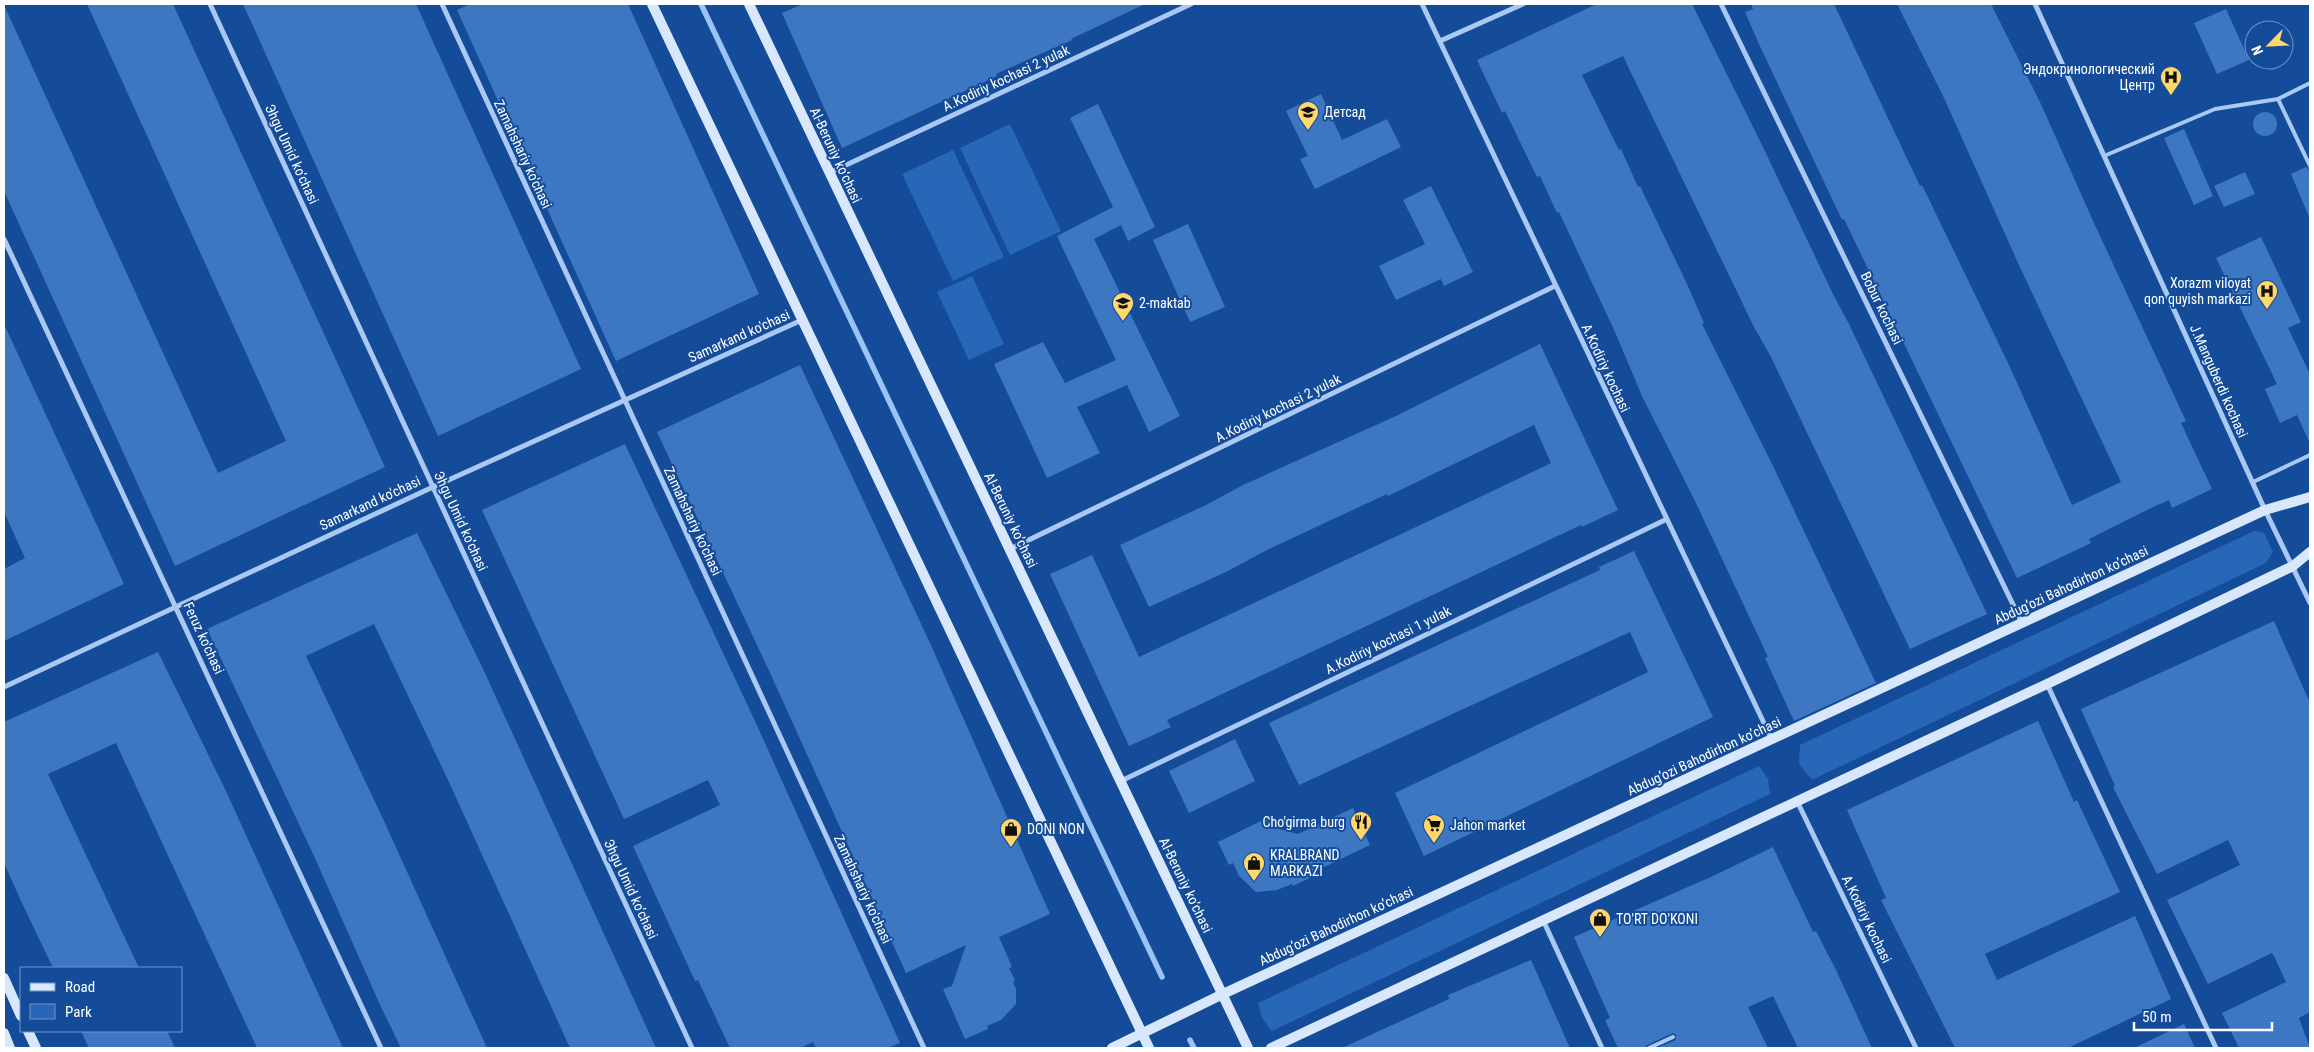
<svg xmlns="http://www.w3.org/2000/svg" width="2314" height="1052" font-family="'Roboto Condensed',sans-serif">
  <rect width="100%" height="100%" fill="#144c9a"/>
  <g fill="#2866b8">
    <path d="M1010 124 1061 231 1010 255 960 148Z"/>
    <path d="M953 150 1004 257 953 281 902 174Z"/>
    <path d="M972 276 1004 344 969 360 937 292Z"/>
    <path d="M2254 531 2264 533 2273 552 2266 563 1812 780 1799 764 1800 745Z"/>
    <path d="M1759 766 1768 779 1770 794 1272 1031 1262 1018 1258 1003Z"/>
  </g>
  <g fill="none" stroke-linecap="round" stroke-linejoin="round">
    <g stroke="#9bc3f6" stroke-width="5.5">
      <path d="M701 4 1162 977"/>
      <path d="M1190 1040 1194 1048"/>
    </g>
  </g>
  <g fill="#3d76c1">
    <path d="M87 4H173L385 467 175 566 4 191V5L218 473 286 441Z"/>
    <path d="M243 4H416L581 369 438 436Z"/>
    <path d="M470 4H628L759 294 616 361 457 10Z"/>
    <path d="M803 4H1145L1071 39 1072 40 996 74 997 76 842 148 782 13Z"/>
    <path d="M1597 4H1692L1761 143 1833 294 1849 324 1987 614 1910 649 1771 357 1754 327 1623 56 1582 75 1619 150 1621 149 1638 187 1640 186 1687 284 1704 323 1702 324 1774 468 1876 683 1794 721 1765 658 1768 657 1754 627 1694 499 1642 396 1615 332 1559 212 1557 213 1540 176 1537 177 1505 111 1502 113 1477 60Z"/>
    <path d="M1751 4H1834L1920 186 1922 185 2009 365 2072 505 2121 482 2018 263 1944 98 1897 4H1991L2040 102 2094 223 2186 421 2181 423 2212 489 2172 508 2169 500 2151 508 2089 539 2091 543 2017 578 1844 219 1842 220 1758 42 1745 12 1753 9Z"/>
    <path d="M2226 9 2249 60 2217 74 2194 23Z"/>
    <path d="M1321 94 1342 140 1387 119 1401 147 1315 189 1300 159 1308 156 1286 111Z"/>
    <path d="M1098 104 1155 227 1128 241 1121 225 1094 239 1180 416 1149 432 1127 385 1077 407 1100 453 1047 478 994 364 1043 342 1065 383 1116 360 1057 236 1113 207 1070 118Z"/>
    <circle cx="2265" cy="124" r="12"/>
    <path d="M2184 129 2213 196 2194 205 2164 138Z"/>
    <path d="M2306 167 2310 170V219L2291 174Z"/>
    <path d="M2245 172 2255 194 2224 207 2214 186Z"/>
    <path d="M1431 186 1473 272 1444 286 1441 279 1396 300 1379 266 1425 244 1403 200Z"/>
    <path d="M1188 224 1225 307 1190 322 1153 240Z"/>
    <path d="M2261 237 2301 322 2288 328 2310 374V444L2297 415 2280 423 2265 389 2277 384 2216 258Z"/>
    <path d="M4 324 124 584 4 641V569L25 558 4 512Z"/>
    <path d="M1540 344 1618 510 1582 527 1581 525 1167 720 1171 727 1129 746 1050 574 1092 555 1139 657 1480 497 1551 463 1534 425 1388 496 1387 494 1267 550 1228 571 1149 607 1120 545 1206 505 1243 485 1396 416Z"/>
    <path d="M800 365 930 643 1050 914 999 937 1012 967 1009 968 1015 980 1013 982 1016 989V1004L1001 1020 987 1026 988 1029 965 1039 943 989 952 986 966 945 906 973 771 675 657 432Z"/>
    <path d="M625 444 755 721 900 1043 887 1048H816L813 1042 800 1048H730L698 980 695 981 633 846 720 805 708 780 624 819 482 510Z"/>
    <path d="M417 533 484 671 656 1048H570L448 780 374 624 306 656 384 821 487 1048H401L381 1007 314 856 207 629Z"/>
    <path d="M1634 551 1713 717 1424 856 1395 793 1648 672 1630 632 1299 785 1269 723 1600 570 1599 567Z"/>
    <path d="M2274 621 2310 703V1012L2299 1018 2310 1048H2239L2222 1013 2286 982 2274 956 2272 953 2208 984 2167 900 2240 865 2228 840 2157 874 2113 787 2115 786 2081 709Z"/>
    <path d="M158 652 225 789 343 1048H257L116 743 48 774 139 968H53L21 901 4 863V722Z"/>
    <path d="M2038 721 2074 802 2077 800 2120 892 1985 954 1997 980 2135 916 2171 999 2068 1048H1955L1881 900 1886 898 1847 810Z"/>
    <path d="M1235 739 1255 781 1189 813 1169 771Z"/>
    <path d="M1353 808 1370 845 1316 871 1318 874 1293 886 1292 884 1277 890 1256 892 1239 876 1233 863 1229 865 1218 842 1267 818 1271 827 1298 834Z"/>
    <path d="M1773 847 1813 932 1816 931 1836 970 1872 1048H1798L1773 996 1748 1007 1768 1048H1657L1676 1040V1035L1673 1033 1647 1045 1645 1048H1618L1605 1020 1610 1018 1574 937 1713 876Z"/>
    <path d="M1531 960 1570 1048H1342L1449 999 1448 995Z"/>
    <path d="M2184 1024 2195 1048H2134Z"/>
    <path d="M81 1031H167L175 1048H89Z"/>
  </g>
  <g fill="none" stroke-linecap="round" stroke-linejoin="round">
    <g stroke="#a9c9f3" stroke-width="4">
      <path d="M2278 99 2310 166"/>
      <path d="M2104 156 2215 109 2278 99 2310 83"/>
      <path d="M2253 482 2310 455"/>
      <path d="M1649 1048 1673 1037"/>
    </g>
    <g stroke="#a9c9f3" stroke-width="5">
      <path d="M210 4 692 1048"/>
      <path d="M442 4 924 1048"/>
      <path d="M1422 4 1772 740"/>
      <path d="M1721 4 2022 623"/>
      <path d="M2035 4 2265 510 2310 603"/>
      <path d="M1440 41 1523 4"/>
      <path d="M829 173 1191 4"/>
      <path d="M4 239 381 1048"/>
      <path d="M1010 549 1555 286"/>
      <path d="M2047 684 2216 1048"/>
      <path d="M4 687 433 487 802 320"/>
      <path d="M1121 781 1665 520"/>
      <path d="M1797 801 1916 1048"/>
      <path d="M1543 920 1602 1048"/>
    </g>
    <g stroke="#d8e7fc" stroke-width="10">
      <path d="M652 4 1149 1048"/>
      <path d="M749 4 1248 1048"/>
      <path d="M4 978 21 1016"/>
      <path d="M28 1031 36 1048"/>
      <path d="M4 1033 10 1048"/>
      <path d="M1112 1048 1223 994 2265 510 2310 497"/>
      <path d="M1271 1048 2047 684 2293 566 2310 552"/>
    </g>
  </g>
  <defs>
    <g id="hospital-pin" transform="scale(1.125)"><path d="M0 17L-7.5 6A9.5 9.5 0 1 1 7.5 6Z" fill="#ffd76b" stroke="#144c9a"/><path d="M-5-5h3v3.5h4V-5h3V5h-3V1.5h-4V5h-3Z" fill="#111"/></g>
    <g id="school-pin" transform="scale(1.125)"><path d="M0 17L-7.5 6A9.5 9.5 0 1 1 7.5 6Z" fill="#ffd76b" stroke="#144c9a"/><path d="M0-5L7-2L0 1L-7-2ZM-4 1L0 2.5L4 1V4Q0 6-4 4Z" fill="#111"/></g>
    <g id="restaurant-pin" transform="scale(1.125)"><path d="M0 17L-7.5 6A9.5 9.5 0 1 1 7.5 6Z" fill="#ffd76b" stroke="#144c9a"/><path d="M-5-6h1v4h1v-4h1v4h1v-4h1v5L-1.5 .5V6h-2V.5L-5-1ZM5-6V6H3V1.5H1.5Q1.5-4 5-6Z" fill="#111"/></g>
    <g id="supermarket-pin" transform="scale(1.125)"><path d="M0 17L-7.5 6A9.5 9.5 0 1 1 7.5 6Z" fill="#ffd76b" stroke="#144c9a"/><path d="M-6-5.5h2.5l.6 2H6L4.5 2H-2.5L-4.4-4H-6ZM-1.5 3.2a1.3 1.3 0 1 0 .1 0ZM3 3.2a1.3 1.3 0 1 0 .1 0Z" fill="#111"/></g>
    <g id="shop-pin" transform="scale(1.125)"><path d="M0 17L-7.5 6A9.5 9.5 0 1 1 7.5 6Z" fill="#ffd76b" stroke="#144c9a"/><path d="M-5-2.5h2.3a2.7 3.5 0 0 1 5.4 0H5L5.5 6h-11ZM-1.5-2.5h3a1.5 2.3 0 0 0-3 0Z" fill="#111"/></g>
  </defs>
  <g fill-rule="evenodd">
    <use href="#hospital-pin" x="2171" y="77"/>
    <use href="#school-pin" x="1308" y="112"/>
    <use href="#hospital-pin" x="2267" y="291"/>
    <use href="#school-pin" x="1123" y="303"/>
    <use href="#restaurant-pin" x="1361" y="822"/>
    <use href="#supermarket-pin" x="1434" y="825"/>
    <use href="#shop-pin" x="1011" y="829"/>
    <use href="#shop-pin" x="1254" y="863"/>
    <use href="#shop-pin" x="1600" y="919"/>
  </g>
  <g text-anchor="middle" stroke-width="4" stroke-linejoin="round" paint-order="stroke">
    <g font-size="14" fill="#fff" stroke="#144c9a" text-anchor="start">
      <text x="2155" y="74" text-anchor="end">Эндокринологический<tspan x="2155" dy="16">Центр</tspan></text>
      <text x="1324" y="117">Детсад</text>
      <text x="2251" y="288" text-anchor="end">Xorazm viloyat<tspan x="2251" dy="16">qon quyish markazi</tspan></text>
      <text x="1139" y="308">2-maktab</text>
      <text x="1345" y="827" text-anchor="end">Cho'girma burg</text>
      <text x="1450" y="830">Jahon market</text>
      <text x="1027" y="834">DONI NON</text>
      <text x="1270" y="860">KRALBRAND<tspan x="1270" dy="16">MARKAZI</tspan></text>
      <text x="1616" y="924">TO'RT DO'KONI</text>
    </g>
    <g font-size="14" fill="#fff" stroke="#144c9a">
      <text transform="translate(1006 78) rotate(-25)" y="5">A.Kodiriy kochasi 2 yulak</text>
      <text transform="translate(292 154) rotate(65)" y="5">Эhgu Umid ko’chasi</text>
      <text transform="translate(523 154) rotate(65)" y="5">Zamahshariy ko'chasi</text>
      <text transform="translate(836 155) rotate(65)" y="5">Al-Beruniy ko’chasi</text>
      <text transform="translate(1882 308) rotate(64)" y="5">Bobur kochasi</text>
      <text transform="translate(739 336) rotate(-24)" y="5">Samarkand ko'chasi</text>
      <text transform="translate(1606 368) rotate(65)" y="5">A.Kodiriy kochasi</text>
      <text transform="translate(2219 381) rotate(66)" y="5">J.Manguberdi kochasi</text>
      <text transform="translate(1278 408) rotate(-26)" y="5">A.Kodiriy kochasi 2 yulak</text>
      <text transform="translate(370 503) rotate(-25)" y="5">Samarkand ko'chasi</text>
      <text transform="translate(1011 520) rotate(64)" y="5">Al-Beruniy ko’chasi</text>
      <text transform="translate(461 521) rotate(65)" y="5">Эhgu Umid ko’chasi</text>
      <text transform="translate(693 521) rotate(65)" y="5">Zamahshariy ko'chasi</text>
      <text transform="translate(2071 585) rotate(-25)" y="5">Abdug’ozi Bahodirhon ko’chasi</text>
      <text transform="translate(204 638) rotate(65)" y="5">Feruz ko'chasi</text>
      <text transform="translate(1388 640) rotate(-26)" y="5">A.Kodiriy kochasi 1 yulak</text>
      <text transform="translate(1704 756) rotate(-25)" y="5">Abdug’ozi Bahodirhon ko’chasi</text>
      <text transform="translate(1186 885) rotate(64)" y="5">Al-Beruniy ko’chasi</text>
      <text transform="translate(631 889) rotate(65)" y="5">Эhgu Umid ko’chasi</text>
      <text transform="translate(863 889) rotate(65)" y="5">Zamahshariy ko'chasi</text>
      <text transform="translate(1867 919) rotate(64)" y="5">A.Kodiriy kochasi</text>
      <text transform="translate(1336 926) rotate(-25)" y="5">Abdug’ozi Bahodirhon ko’chasi</text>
    </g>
  </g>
  <rect width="2314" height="1052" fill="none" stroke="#ffffff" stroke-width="10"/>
  <rect x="20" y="967" width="162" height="65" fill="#144c9a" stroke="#7294c2"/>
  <rect x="30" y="983" width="25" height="8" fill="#d8e7fc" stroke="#7294c2"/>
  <text x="65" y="992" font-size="15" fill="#ffffff">Road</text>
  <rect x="30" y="1004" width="25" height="15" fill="#2866b8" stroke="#7294c2"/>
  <text x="65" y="1017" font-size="15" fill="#ffffff">Park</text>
  <g transform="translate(2269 45) rotate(246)"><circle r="24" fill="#144c9a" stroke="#7294c2"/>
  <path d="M0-4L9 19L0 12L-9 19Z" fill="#ffd76b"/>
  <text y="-8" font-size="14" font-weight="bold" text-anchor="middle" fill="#ffffff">N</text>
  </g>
  <path d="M2134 1022v8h138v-8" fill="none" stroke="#ffffff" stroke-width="2.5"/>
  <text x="2142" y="1022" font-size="15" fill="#ffffff" stroke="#144c9a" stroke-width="4" paint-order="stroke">50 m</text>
</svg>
